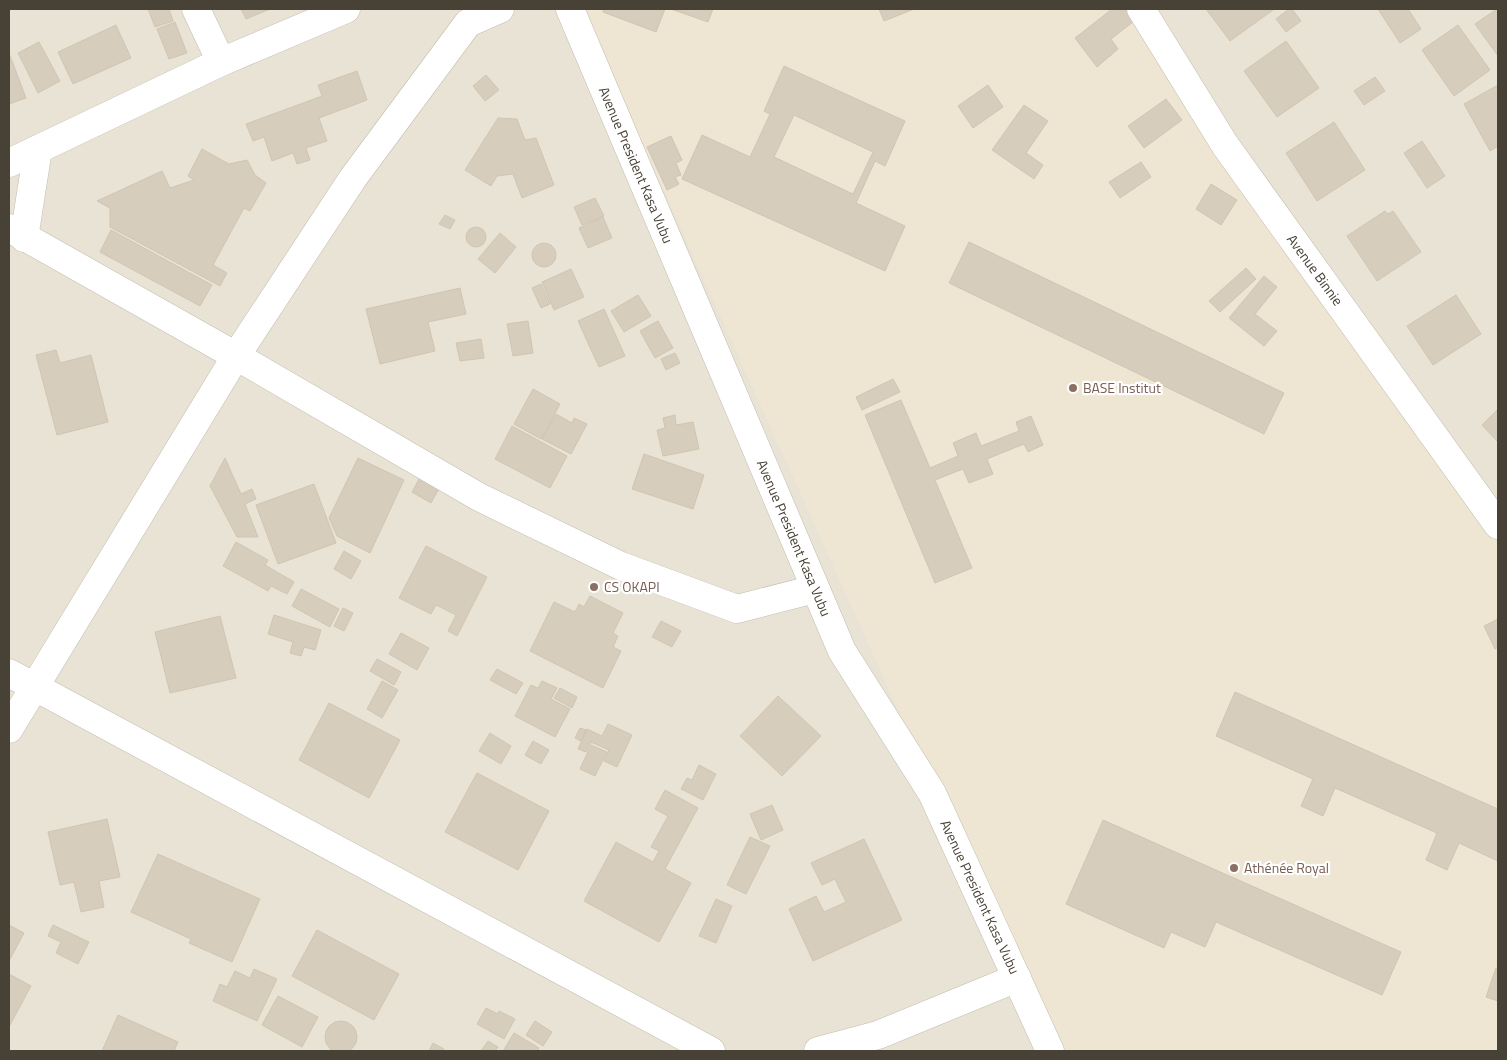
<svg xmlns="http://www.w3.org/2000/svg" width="1507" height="1060" font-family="'Titillium Web',sans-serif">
  <rect width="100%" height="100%" fill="#f4f1e8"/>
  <rect fill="#e9e3d6" x="9" y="9" width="1489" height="1042"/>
  <path fill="#eee6d2" d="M582 9H1151L1358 344 1498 524V1051H1052Z"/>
  <g fill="#d6cdbd" stroke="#d1c5b0" fill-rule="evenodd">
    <path d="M148 9H169L173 21 155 27Z"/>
    <path d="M241 9H270L246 19Z"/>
    <path d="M604 9H665L656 32 603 12Z"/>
    <path d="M671 9H713L708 22Z"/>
    <path d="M879 9H914L884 21Z"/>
    <path d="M1112 9H1125L1134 21 1111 39 1118 49 1097 67 1075 38Z"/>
    <path d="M1206 9H1272L1273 10 1230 41Z"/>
    <path d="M1289 9H1292L1301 21 1286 32 1276 19Z"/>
    <path d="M1378 9H1408L1421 29 1400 43Z"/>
    <path d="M1497 9H1498V56L1475 24Z"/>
    <path d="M175 22 187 53 169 59 157 29Z"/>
    <path d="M116 25 131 58 73 84 58 52Z"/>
    <path d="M1458 25 1490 70 1454 96 1422 50Z"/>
    <path d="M1286 41 1319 88 1277 117 1244 71Z"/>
    <path d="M39 42 60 81 38 93 18 53Z"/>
    <path d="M9 53 26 98 9 104Z"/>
    <path d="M784 66 905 121 885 166 875 161 856 203 905 226 885 271 682 179 702 135 750 157 770 114 764 111ZM794 115 873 152 853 194 774 157Z"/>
    <path d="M357 71 367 100 319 118 327 141 306 148 310 160 297 164 293 153 272 161 264 137 253 141 246 124 322 96 318 85Z"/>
    <path d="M486 75 499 90 485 101 473 86Z"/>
    <path d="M1375 77 1385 91 1364 105 1354 91Z"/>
    <path d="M988 85 1003 107 973 128 958 106Z"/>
    <path d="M1498 85V146L1490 151 1464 104Z"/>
    <path d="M1166 99 1182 120 1144 148 1128 126Z"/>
    <path d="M1024 105 1048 121 1026 153 1043 165 1034 179 992 150Z"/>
    <path d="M498 118 517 119 525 140 536 138 554 185 522 198 513 174 497 176 491 186 465 170Z"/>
    <path d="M1334 122 1365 170 1317 201 1286 153Z"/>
    <path d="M671 136 682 160 676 163 681 175 675 177 679 184 667 190 647 147Z"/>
    <path d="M1422 141 1445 176 1427 188 1404 153Z"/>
    <path d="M202 149 229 164 247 160 255 175 266 183 250 211 244 208 213 265 227 273 220 286 110 227V208L97 201 162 171 170 188 194 180 188 176Z"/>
    <path d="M1141 162 1151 177 1120 198 1109 182Z"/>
    <path d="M1211 184 1237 200 1221 225 1196 209Z"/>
    <path d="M595 198 604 216 582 225 574 207Z"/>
    <path d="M1385 211 1388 214 1393 211 1421 252 1377 281 1347 236Z"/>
    <path d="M445 215 455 220 450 229 439 224Z"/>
    <path d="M603 217 612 238 588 248 579 228Z"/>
    <circle cx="476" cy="237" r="10"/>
    <path d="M111 230 212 285 200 306 100 252Z"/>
    <path d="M500 233 516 247 495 273 478 259Z"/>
    <path d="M969 242 1284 393 1264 434 949 283Z"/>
    <circle cx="544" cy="255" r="12"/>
    <path d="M1246 268 1256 279 1220 312 1209 301Z"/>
    <path d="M571 269 584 297 554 310 542 282Z"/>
    <path d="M1264 276 1277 287 1255 314 1277 331 1264 346 1229 318Z"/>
    <path d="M541 284 550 304 541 308 532 288Z"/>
    <path d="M460 288 466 314 428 322 435 351 380 364 366 309Z"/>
    <path d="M638 295 651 316 624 332 611 311Z"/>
    <path d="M1456 295 1481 334 1433 365 1407 326Z"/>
    <path d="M604 309 625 356 599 367 578 321Z"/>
    <path d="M528 321 533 353 513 356 507 324Z"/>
    <path d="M658 321 673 348 655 358 640 331Z"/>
    <path d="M481 339 484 358 460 361 456 343Z"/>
    <path d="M56 350 60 363 91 355 108 422 57 435 36 355Z"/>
    <path d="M675 353 680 363 666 370 661 359Z"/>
    <path d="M893 379 900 392 862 410 856 397Z"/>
    <path d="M533 389 560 404 541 439 514 424Z"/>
    <path d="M901 400 930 468 958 456 953 443 976 433 981 446 1019 431 1016 422 1031 416 1043 445 1028 452 1024 444 987 459 993 474 969 483 963 469 935 480 972 568 935 583 865 415Z"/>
    <path d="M1498 409V442L1482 425Z"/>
    <path d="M556 414 572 423 574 418 587 424 571 454 542 439Z"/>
    <path d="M675 415 676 425 693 422 699 449 663 456 657 430 665 428 663 418Z"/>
    <path d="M512 426 567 456 550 488 495 459Z"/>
    <path d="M644 454 704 475 693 509 632 489Z"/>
    <path d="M225 458 241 494 252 489 256 499 245 504 258 537H237L210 486Z"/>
    <path d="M358 458 404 480 370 553 337 536 329 518Z"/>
    <path d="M423 472 442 483 431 503 412 492Z"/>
    <path d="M314 484 336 543 278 564 256 505Z"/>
    <path d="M236 542 268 560 265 565 294 582 287 594 271 586 268 591 223 566Z"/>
    <path d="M426 546 487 577 457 636 448 631 456 615 436 605 431 614 399 598Z"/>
    <path d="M344 551 361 561 351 579 334 569Z"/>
    <path d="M301 589 339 609 330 627 292 606Z"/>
    <path d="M590 596 623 613 613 633 618 636 613 647 621 651 603 688 530 651 554 602 575 612 579 604 584 607Z"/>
    <path d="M343 608 353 613 344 631 334 626Z"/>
    <path d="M274 615 321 630 315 650 304 647 301 656 290 653 293 642 268 634Z"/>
    <path d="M220 616 236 678 170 693 155 632Z"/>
    <path d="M1498 619V647L1495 649 1484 626Z"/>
    <path d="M661 621 681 631 672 647 652 637Z"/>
    <path d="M401 633 429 648 417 670 389 654Z"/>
    <path d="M377 659 401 672 394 685 370 671Z"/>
    <path d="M497 669 523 683 516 694 490 680Z"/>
    <path d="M382 681 398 690 382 718 367 709Z"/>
    <path d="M542 681 557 688 551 699 570 709 555 737 515 716 531 685 538 688Z"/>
    <path d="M560 688 577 697 572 708 554 698Z"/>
    <path d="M1235 692 1498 809V861L1459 843 1447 870 1426 860 1437 833 1335 788 1323 816 1301 806 1313 779 1216 736Z"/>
    <path d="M778 696 821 736 782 776 740 736Z"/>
    <path d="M329 703 400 740 369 798 299 760Z"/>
    <path d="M608 724 632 735 617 767 604 761 609 750 591 742 586 752 578 749 587 729 602 736Z"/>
    <path d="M580 728 586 730 581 741 575 738Z"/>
    <path d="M490 733 511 746 501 764 479 751Z"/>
    <path d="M533 741 549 750 541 764 525 755Z"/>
    <path d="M591 745 607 752 595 776 580 769Z"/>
    <path d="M699 765 716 774 703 800 681 789 687 778 692 780Z"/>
    <path d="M477 773 549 811 518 870 445 832Z"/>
    <path d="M665 790 698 808 665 869 691 883 659 942 584 901 616 842 653 862 659 851 651 847 668 816 655 809Z"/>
    <path d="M772 805 783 830 761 840 750 814Z"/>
    <path d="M107 819 120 877 99 881 104 907 81 912 74 882 60 885 48 832Z"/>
    <path d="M1103 820 1401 952 1382 995 1216 922 1205 947 1171 932 1164 948 1066 904Z"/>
    <path d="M750 837 770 846 746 894 727 885Z"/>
    <path d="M864 839 902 920 813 961 789 909 816 896 824 912 846 902 835 879 822 885 811 863Z"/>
    <path d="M158 854 260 899 232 962 189 943 191 939 131 912Z"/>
    <path d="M716 899 732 906 716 943 699 936Z"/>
    <path d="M9 925 24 933 9 961Z"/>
    <path d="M53 925 89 942 78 964 56 953 61 942 48 936Z"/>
    <path d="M317 930 399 974 374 1020 292 976Z"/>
    <path d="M1496 968 1498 969V1001L1486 997Z"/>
    <path d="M254 969 277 979 257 1021 213 1001 220 984 227 987 235 971 250 978Z"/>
    <path d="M9 974 31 986 9 1027Z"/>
    <path d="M278 996 318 1017 302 1047 262 1025Z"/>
    <path d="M486 1008 498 1014 499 1011 515 1019 504 1039 477 1024Z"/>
    <path d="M118 1015 178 1042 174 1051H102Z"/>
    <path d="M535 1021 552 1032 543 1046 526 1035Z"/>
    <circle cx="341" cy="1037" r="16"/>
    <path d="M514 1033 539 1048 537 1051H503Z"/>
    <path d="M488 1041 498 1047 495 1051H481Z"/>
    <path d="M433 1043 444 1049 442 1051H429Z"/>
  </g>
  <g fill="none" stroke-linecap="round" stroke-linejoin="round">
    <g stroke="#c3bcad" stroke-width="29">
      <g id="street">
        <path d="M196 9 221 62"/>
        <path d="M570 9 842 651 932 793 1050 1051"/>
        <path d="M1141 9 1225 145 1498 525"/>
        <path d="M9 163 221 62 346 9"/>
        <path d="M9 228 236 356 479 497 621 566 737 609 815 589"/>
        <path d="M24 238 38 149"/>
        <path d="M9 673 711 1051"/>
        <path d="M9 729 236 356 353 178 468 23 500 9"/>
        <path d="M818 1051 878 1035 1017 978"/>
      </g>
    </g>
    <use href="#street" stroke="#fff" stroke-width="28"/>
  </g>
  <g fill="#8d6e63" stroke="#fff" stroke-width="2">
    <circle cx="1073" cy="388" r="5"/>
    <circle cx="594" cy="587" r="5"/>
    <circle cx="1234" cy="868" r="5"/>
  </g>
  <g text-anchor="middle" stroke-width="4.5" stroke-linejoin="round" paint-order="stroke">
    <g font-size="14" fill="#484136" stroke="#fff">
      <text transform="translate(636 165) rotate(67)" y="5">Avenue President Kasa Vubu</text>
      <text transform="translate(1315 270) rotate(54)" y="5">Avenue Binnie</text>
      <text transform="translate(794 538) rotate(67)" y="5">Avenue President Kasa Vubu</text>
      <text transform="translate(980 897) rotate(65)" y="5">Avenue President Kasa Vubu</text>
    </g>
    <g font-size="14" fill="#785e54" stroke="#fff" text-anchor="start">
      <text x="1083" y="393">BASE Institut</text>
      <text x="604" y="592">CS OKAPI</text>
      <text x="1244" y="873">Athénée Royal</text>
    </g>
  </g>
  <rect width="1507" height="1060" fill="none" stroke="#484136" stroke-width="20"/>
</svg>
